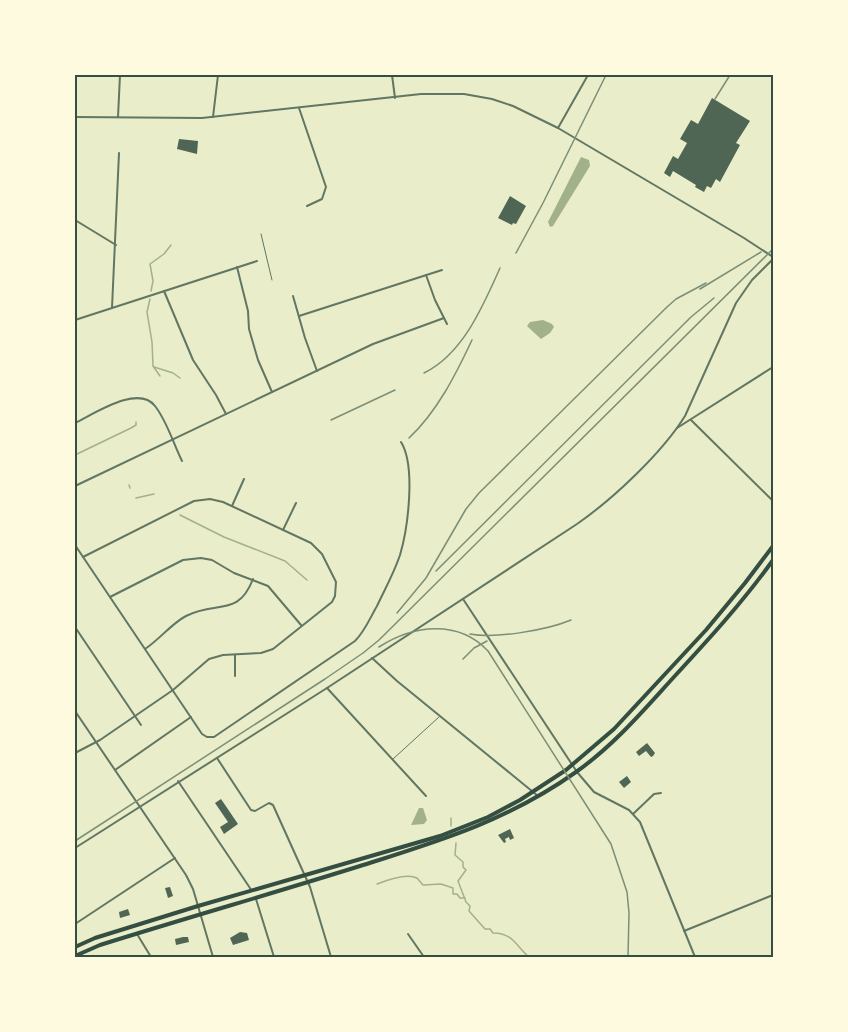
<svg xmlns="http://www.w3.org/2000/svg" width="848" height="1032" font-family="Overpass,sans-serif">
  <rect width="100%" height="100%" fill="#e9edc9"/>
  <g fill="#a3b18a">
    <path d="M581 157 589 160 590 166 553 226 550 227 548 222Z"/>
    <path d="M543 320 552 324 554 327 550 333 541 339 527 326 530 322Z"/>
    <path d="M419 808H423L427 820 424 824 411 825Z"/>
  </g>
  <g fill="none" stroke-linecap="round" stroke-linejoin="round">
    <g stroke="#a3b18a" stroke-width="1.5">
      <path d="M151 291 153 281 150 264 164 254 171 245"/>
      <path d="M150 299 147 312 152 342 153 366 160 376"/>
      <path d="M154 367 173 373 180 378"/>
      <path d="M75 455 131 428 136 425V422"/>
      <path d="M129 485 130 488"/>
      <path d="M136 498 154 494"/>
      <path d="M180 515 224 537 285 561 307 580"/>
      <path d="M451 818V826"/>
      <path d="M456 843 455 855 463 862V867L466 870 458 881 466 902 470 906 469 911 485 929H490L493 933C513 933 516 946 529 957"/>
      <path d="M377 884C387 880 407 873 417 878 417 878 423 885 423 885L441 884 453 888V894H457L460 898H465"/>
    </g>
  </g>
  <g fill="#4f6655">
    <path d="M712 98 750 121 736 143 740 145 720 182 716 179 711 188 707 186 704 192 695 187 696 185 673 171 670 177 664 173 673 156 678 159 687 143 680 139 691 120 698 124Z"/>
    <path d="M179 139 198 141 197 154 177 149Z"/>
    <path d="M510 196 526 206 516 224 513 223 512 225 498 218Z"/>
    <path d="M647 743 655 753 653 756 651 757 646 751 639 756 636 752Z"/>
    <path d="M627 776 631 782 624 788 619 782Z"/>
    <path d="M221 799 238 824 224 834 220 827 228 822 215 803Z"/>
    <path d="M510 829 514 838 510 840 509 837 505 839 506 842 504 843 498 835Z"/>
    <path d="M170 887 173 896 168 898 165 888Z"/>
    <path d="M128 909 130 915 120 918 119 912Z"/>
    <path d="M240 932 247 933 249 940 233 945 230 938Z"/>
    <path d="M183 937H188L189 942 176 945 175 939Z"/>
  </g>
  <g fill="none" stroke-linecap="round" stroke-linejoin="round">
    <g stroke="#617663" stroke-width="1">
      <path d="M261 234 272 280"/>
      <path d="M393 759 439 717"/>
    </g>
    <g stroke="#617663" stroke-width="2">
      <path d="M392 75 395 98"/>
      <path d="M299 108 326 187 322 199 307 206"/>
      <path d="M118 117 120 75"/>
      <path d="M213 117 218 75"/>
      <path d="M558 128 588 75"/>
      <path d="M75 220 116 245"/>
      <path d="M237 267 248 311 249 329 258 360 272 392"/>
      <path d="M426 275 435 300 447 324"/>
      <path d="M164 291 193 360 216 395 226 414"/>
      <path d="M293 296 305 338 317 371"/>
      <path d="M112 308 119 153"/>
      <path d="M299 316 442 270"/>
      <path d="M75 320 257 261"/>
      <path d="M691 420 773 501"/>
      <path d="M75 423C94 414 138 384 155 406 167 421 173 443 182 461"/>
      <path d="M677 428 773 367"/>
      <path d="M75 486 373 344 444 318"/>
      <path d="M232 506 244 479"/>
      <path d="M283 530 296 503"/>
      <path d="M75 545 202 734 207 737H214L355 641C365 631 370 618 377 606 385 589 394 573 400 555 408 528 416 466 401 442"/>
      <path d="M110 597 183 560 201 558 212 560 234 573 268 586 301 625"/>
      <path d="M75 627 141 725"/>
      <path d="M145 649C160 639 171 624 186 616 216 600 238 618 253 579"/>
      <path d="M235 655V676"/>
      <path d="M372 658 397 681 538 796"/>
      <path d="M327 688 426 796"/>
      <path d="M75 753 100 740 173 690 209 659 223 655 261 653 273 649 332 602 335 596 336 582 322 554 311 543 223 502 210 499 194 501 83 557"/>
      <path d="M217 758 251 810 255 811 269 803 273 805 310 887 331 957"/>
      <path d="M115 770 191 717"/>
      <path d="M178 781 252 891"/>
      <path d="M633 814 654 794 661 793"/>
      <path d="M256 899 274 957"/>
      <path d="M75 924 175 858"/>
      <path d="M684 931 773 895"/>
      <path d="M137 934 151 957"/>
      <path d="M408 934 424 957"/>
    </g>
    <g stroke="#617663" stroke-width="2">
      <path d="M75 117 202 118 421 94H464L492 99 513 106 558 128 744 238 773 257"/>
      <path d="M463 599 577 772 594 792 629 810 640 822 695 957"/>
      <path d="M75 711 186 875 193 889 213 957"/>
      <path d="M75 848 327 688 577 524C613 499 662 453 685 416L736 303 752 280 773 259"/>
    </g>
    <g stroke="#344e41" stroke-width="4">
      <path d="M75 947 95 938 198 906 440 836 488 817 520 800 566 770 614 729 706 630 745 583 773 546"/>
      <path d="M75 956 100 945C186 918 274 893 360 866 439 841 507 821 576 772 613 746 643 711 673 678 708 640 743 602 773 560"/>
    </g>
    <g stroke="#7c8e77" stroke-width="1.5">
      <path d="M715 99 730 75"/>
      <path d="M516 253 543 203 606 75"/>
      <path d="M700 289 761 252"/>
      <path d="M424 373C463 354 483 306 500 268"/>
      <path d="M331 420 395 390"/>
      <path d="M409 438C437 412 456 374 472 340"/>
      <path d="M436 571 691 317 714 298"/>
      <path d="M397 613 426 578 466 509 479 493 667 307 676 299 706 283"/>
      <path d="M470 634C495 639 547 630 571 620"/>
      <path d="M379 647C413 625 458 619 488 651L611 844 627 892 629 913 628 957"/>
      <path d="M463 659 474 648 487 641"/>
      <path d="M75 841 325 679 363 653 379 640 773 249"/>
    </g>
  </g>
  <rect width="848" height="1032" fill="none" stroke="#fefae0" stroke-width="153"/>
  <rect x="76" y="76" width="696" height="880" fill="none" stroke="#344e41" stroke-width="2"/>
</svg>
